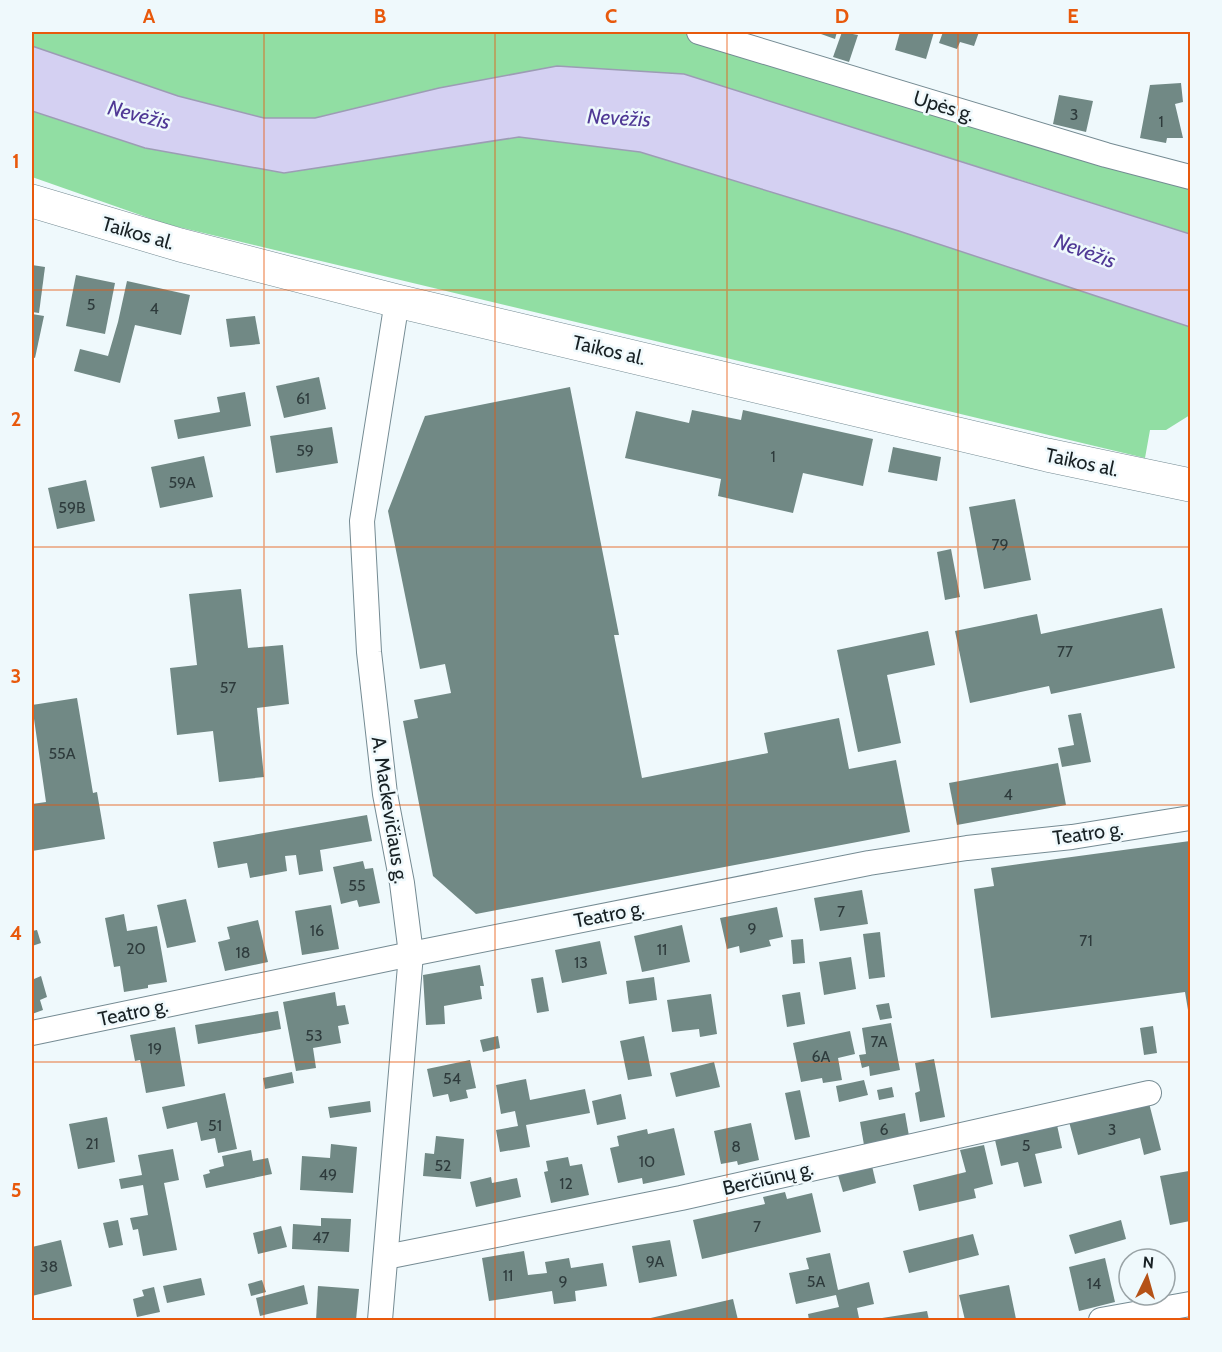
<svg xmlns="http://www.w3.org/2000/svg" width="1222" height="1352" font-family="Cabin,sans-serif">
  <rect width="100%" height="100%" fill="#eff9fc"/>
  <g fill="#91dea3">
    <path d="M32 32H690L886 96 1190 189V234L925 150 439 88 315 118H264L178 96 32 46Z"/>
    <path d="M32 111 145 148 284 173 519 137 640 152 899 231 1190 327V415L1166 430H1150L1145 458 166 224 32 177Z"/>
  </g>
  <path fill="#d4d0f2" stroke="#9c9cb4" stroke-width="1.5" d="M32 46 178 96 264 118H315L439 88 557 66 684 74 1190 234V327L899 231 640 152 519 137 284 173 145 148 32 111Z"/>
  <g fill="#718985">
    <path d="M822 32H837L835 39 821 34Z"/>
    <path d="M842 32 858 35 849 62 833 57Z"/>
    <path d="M900 32H934L926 59 895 50Z"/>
    <path d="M943 32H979L974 46 960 42 957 49 939 43Z"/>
    <path d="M1181 83 1183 102 1175 104 1183 138H1167L1166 143 1140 138 1150 85Z"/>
    <path d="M1059 95 1093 101 1086 132 1053 124Z"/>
    <path d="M32 265 45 267 39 313 32 312Z"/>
    <path d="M76 275 115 283 105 334 66 326Z"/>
    <path d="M127 281 190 295 181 335 135 325 120 383 74 371 80 349 108 356 118 322Z"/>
    <path d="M32 314 44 316 35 358 32 357Z"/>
    <path d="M255 316 260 344 230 347 226 319Z"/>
    <path d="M319 377 326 409 284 418 276 386Z"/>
    <path d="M570 387 619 635H614L642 778 768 753 764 733 839 718 849 769 896 760 910 832 476 914 433 876 403 721 418 718 414 700 451 693 445 664 420 669 388 511 425 416Z"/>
    <path d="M245 392 251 426 178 439 174 420 220 412 217 397Z"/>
    <path d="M692 410 741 420 743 410 873 439 863 486 803 473 793 513 718 496 721 479 625 458 636 411 689 423Z"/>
    <path d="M332 427 338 463 276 473 270 436Z"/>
    <path d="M893 447 941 457 937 481 888 472Z"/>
    <path d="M204 456 213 497 160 508 151 467Z"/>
    <path d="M86 480 95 521 57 529 48 488Z"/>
    <path d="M1015 499 1031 580 984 589 969 507Z"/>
    <path d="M951 549 960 597 945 600 937 552Z"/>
    <path d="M241 589 248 648 283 645 289 704 257 708 264 777 219 782 213 731 177 735 170 668 197 665 189 594Z"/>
    <path d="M1162 608 1175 668 1051 694 1049 686 970 703 955 631 1037 614 1041 634Z"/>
    <path d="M928 631 935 665 887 675 901 743 858 752 837 650Z"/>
    <path d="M77 698 93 793 97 792 105 839 32 851V804L46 802 32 705Z"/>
    <path d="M1081 713 1091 762 1062 767 1058 748 1074 745 1068 715Z"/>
    <path d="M1058 763 1066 805 957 825 949 783Z"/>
    <path d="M367 815 372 841 320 850 323 871 299 875 296 855 285 856 287 871 250 878 247 863 218 868 213 842Z"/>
    <path d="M1190 841V1009L1188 1010 1185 992 991 1018 974 889 994 886 991 868Z"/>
    <path d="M363 861 365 869 373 868 380 903 359 907 357 900 341 904 333 867Z"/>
    <path d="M862 890 868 924 820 931 814 898Z"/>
    <path d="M186 899 196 942 167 948 157 905Z"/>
    <path d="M331 905 339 949 302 955 295 911Z"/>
    <path d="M777 907 783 937 769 940 771 946 740 953 739 946 727 949 720 918Z"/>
    <path d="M124 914 127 931 157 926 167 982 148 985V988L124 992 120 966 114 967 105 918Z"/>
    <path d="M258 920 268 962 225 971 218 942 230 939 227 927Z"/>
    <path d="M682 925 690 962 642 972 634 936Z"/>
    <path d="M37 930 41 943 32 946V931Z"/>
    <path d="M880 932 885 977 869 979 863 934Z"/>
    <path d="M803 939 805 963 793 964 791 940Z"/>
    <path d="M600 941 607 974 562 983 555 950Z"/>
    <path d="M851 957 856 989 824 995 819 962Z"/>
    <path d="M480 965 484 986H480L482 999 444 1006 445 1024 426 1025 423 975Z"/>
    <path d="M32 973 34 979 41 976 47 997 40 1000 43 1010 32 1014Z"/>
    <path d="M543 977 549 1011 537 1013 531 979Z"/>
    <path d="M654 977 657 1000 629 1004 626 981Z"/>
    <path d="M335 992 337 1006 345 1005 349 1024 338 1026 341 1043 313 1048 316 1068 296 1071 283 1002Z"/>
    <path d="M800 992 805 1024 787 1027 782 995Z"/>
    <path d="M711 994 717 1034 700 1037 699 1029 672 1032 667 1000Z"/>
    <path d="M889 1003 892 1018 880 1020 876 1005Z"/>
    <path d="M278 1011 281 1029 198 1044 195 1025Z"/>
    <path d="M891 1023 900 1070 870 1076 869 1066 862 1068 859 1055 866 1054 862 1028Z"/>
    <path d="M1153 1026 1157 1053 1144 1055 1140 1028Z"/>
    <path d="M175 1027 185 1086 146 1093 140 1060 135 1061 130 1035Z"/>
    <path d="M850 1031 855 1054 838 1058 842 1080 823 1083 822 1078 801 1082 793 1043Z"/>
    <path d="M498 1036 500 1048 483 1052 480 1040Z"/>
    <path d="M644 1036 652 1076 628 1080 620 1041Z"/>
    <path d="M934 1059 945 1117 920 1122 915 1093 920 1091 915 1063Z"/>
    <path d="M470 1060 476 1088 466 1090 468 1098 450 1102 448 1094 433 1097 427 1069Z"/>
    <path d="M714 1062 720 1087 676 1097 670 1073Z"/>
    <path d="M292 1072 294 1083 265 1089 263 1078Z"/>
    <path d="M526 1079 530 1100 585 1089 590 1113 526 1125 530 1147 500 1152 496 1130 518 1126 515 1111 501 1114 496 1085Z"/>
    <path d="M864 1080 868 1095 839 1102 836 1086Z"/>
    <path d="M892 1087 894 1097 879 1100 877 1090Z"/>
    <path d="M800 1090 810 1137 795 1140 785 1093Z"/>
    <path d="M225 1093 237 1149 218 1153 215 1138 201 1141 197 1122 167 1129 162 1107Z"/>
    <path d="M621 1094 626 1119 597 1125 592 1101Z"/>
    <path d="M370 1101 371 1112 330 1118 328 1107Z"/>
    <path d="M1149 1103 1161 1150 1144 1155 1140 1138 1078 1155 1068 1118Z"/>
    <path d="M905 1113 909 1136 864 1145 860 1122Z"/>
    <path d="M107 1117 115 1162 78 1169 69 1124Z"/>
    <path d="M751 1123 759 1160 738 1165 737 1161 721 1164 714 1131Z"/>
    <path d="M1057 1125 1062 1148 1035 1154 1042 1183 1024 1187 1018 1162 1001 1166 995 1140Z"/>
    <path d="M674 1128 685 1175 643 1184 642 1178 618 1183 610 1148 619 1146 617 1136 647 1129 648 1134Z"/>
    <path d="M436 1136 464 1139 461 1179 423 1176 425 1153 434 1154Z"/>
    <path d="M331 1144 357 1147 353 1193 300 1190 302 1156 330 1158Z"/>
    <path d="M984 1145 993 1184 974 1189 976 1198 919 1211 913 1185 966 1172 960 1150Z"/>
    <path d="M173 1149 179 1180 164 1183 177 1250 143 1256 138 1229 133 1230 130 1218 148 1215 143 1185 121 1189 119 1179 142 1175 138 1155Z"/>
    <path d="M251 1150 253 1161 268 1158 272 1174 206 1188 203 1175 210 1173 209 1170 224 1166 222 1156Z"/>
    <path d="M568 1157 570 1166 582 1164 589 1195 551 1203 544 1172 548 1171 546 1161Z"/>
    <path d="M872 1166 876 1183 843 1192 838 1175Z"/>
    <path d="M1189 1171 1190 1221 1170 1225 1160 1176Z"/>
    <path d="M491 1177 492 1183 517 1178 521 1197 476 1207 470 1182Z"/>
    <path d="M785 1192 787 1199 812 1193 821 1232 702 1259 693 1220 765 1204 763 1197Z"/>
    <path d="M321 1218 351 1219 349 1252 292 1249 293 1224 321 1226Z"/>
    <path d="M118 1220 123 1245 109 1248 103 1223Z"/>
    <path d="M1121 1220 1126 1239 1075 1254 1069 1235Z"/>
    <path d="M281 1226 287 1247 258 1254 253 1233Z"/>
    <path d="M973 1234 979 1255 909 1273 903 1251Z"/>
    <path d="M61 1240 72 1286 32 1296V1247Z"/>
    <path d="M670 1240 677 1276 639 1283 632 1246Z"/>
    <path d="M524 1251 528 1275 547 1273 545 1262 569 1258 571 1268 603 1263 607 1286 575 1291 576 1301 554 1304 552 1291 489 1301 482 1258Z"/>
    <path d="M830 1253 838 1290 869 1282 874 1304 857 1308 859 1318 847 1320H809L808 1314 839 1307 836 1295 796 1304 789 1273 809 1269 806 1258Z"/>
    <path d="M1105 1258 1115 1302 1079 1311 1069 1267Z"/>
    <path d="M201 1278 205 1295 167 1303 163 1286Z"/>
    <path d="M262 1280 266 1292 251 1296 248 1284Z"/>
    <path d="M304 1285 308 1304 260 1316 256 1298Z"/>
    <path d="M1009 1285 1016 1319 965 1320 959 1295Z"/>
    <path d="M318 1286 359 1289 356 1320H316Z"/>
    <path d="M154 1287 160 1312 137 1317 133 1299 144 1296 142 1290Z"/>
    <path d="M733 1299 738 1320H642Z"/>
    <path d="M927 1311 929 1320H882V1318Z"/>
  </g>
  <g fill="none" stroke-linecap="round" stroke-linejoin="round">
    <g stroke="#758b93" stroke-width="26">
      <g id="minor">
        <path d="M699 32 1106 155 1190 177"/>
        <path d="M32 1033 411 954 869 863 967 848 1072 837 1190 818"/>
        <path d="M386 1257 681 1198 1149 1093"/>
        <path d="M380 1320 411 954 402 883 385 794 369 652 362 521 397 301"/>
        <path d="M1101 1320 1190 1304"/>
      </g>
    </g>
    <g stroke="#758b93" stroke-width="34">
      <path id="secondary" d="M32 201 180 245 397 301 1047 455 1190 485"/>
    </g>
    <use href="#minor" stroke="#fff" stroke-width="24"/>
    <use href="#secondary" stroke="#fff" stroke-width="33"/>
  </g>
  <path fill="none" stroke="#e8590c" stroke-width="1.5" stroke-opacity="0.55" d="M264 32V1320M495 32V1320M727 32V1320M958 32V1320M32 290H1190M32 547H1190M32 805H1190M32 1062H1190"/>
  <g text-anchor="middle" stroke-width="5" stroke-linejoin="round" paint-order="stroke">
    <g font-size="16" fill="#2e3b3c">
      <text x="1074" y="120">3</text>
      <text x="1161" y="127">1</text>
      <text x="91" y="310">5</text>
      <text x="154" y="314">4</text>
      <text x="303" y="404">61</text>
      <text x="305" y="456">59</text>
      <text x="773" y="462">1</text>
      <text x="182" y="488">59A</text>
      <text x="72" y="513">59B</text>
      <text x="1000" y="550">79</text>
      <text x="1065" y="657">77</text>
      <text x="228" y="693">57</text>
      <text x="62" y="759">55A</text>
      <text x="1008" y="800">4</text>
      <text x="357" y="891">55</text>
      <text x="841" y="917">7</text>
      <text x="752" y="934">9</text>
      <text x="317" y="936">16</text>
      <text x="1086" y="946">71</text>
      <text x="136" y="954">20</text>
      <text x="662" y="955">11</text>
      <text x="243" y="958">18</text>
      <text x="581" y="968">13</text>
      <text x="314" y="1041">53</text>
      <text x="879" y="1047">7A</text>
      <text x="155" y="1054">19</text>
      <text x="821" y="1062">6A</text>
      <text x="452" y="1084">54</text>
      <text x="215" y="1131">51</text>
      <text x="884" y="1135">6</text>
      <text x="1112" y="1135">3</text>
      <text x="92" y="1149">21</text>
      <text x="1026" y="1151">5</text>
      <text x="736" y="1152">8</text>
      <text x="647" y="1167">10</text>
      <text x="443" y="1171">52</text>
      <text x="328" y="1180">49</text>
      <text x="566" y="1189">12</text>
      <text x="757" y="1232">7</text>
      <text x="321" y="1243">47</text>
      <text x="655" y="1267">9A</text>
      <text x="49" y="1272">38</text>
      <text x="508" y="1281">11</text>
      <text x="563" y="1287">9</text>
      <text x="816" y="1287">5A</text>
      <text x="1094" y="1289">14</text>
    </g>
    <g font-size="20" fill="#182124" stroke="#eff9fc">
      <text transform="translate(944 106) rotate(17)" y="7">Upės g.</text>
      <text transform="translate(138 233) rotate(16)" y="7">Taikos al.</text>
      <text transform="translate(609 350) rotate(13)" y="7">Taikos al.</text>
      <text transform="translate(1082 462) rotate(12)" y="7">Taikos al.</text>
      <text transform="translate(390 810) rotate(81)" y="7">A. Mackevičiaus g.</text>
      <text transform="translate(1088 833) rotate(-8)" y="7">Teatro g.</text>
      <text transform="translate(609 914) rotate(-11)" y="7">Teatro g.</text>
      <text transform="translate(133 1012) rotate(-12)" y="7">Teatro g.</text>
      <text transform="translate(768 1178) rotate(-13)" y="7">Berčiūnų g.</text>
    </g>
    <g font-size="21" font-style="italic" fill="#4f3895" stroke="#eff9fc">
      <text transform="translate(139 115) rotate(14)" y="7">Nevėžis</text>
      <text transform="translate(619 118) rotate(3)" y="7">Nevėžis</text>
      <text transform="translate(1085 251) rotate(20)" y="7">Nevėžis</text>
    </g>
  </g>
  <rect width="1222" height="1352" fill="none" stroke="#eff9fc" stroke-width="66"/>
  <g transform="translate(1147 1277) rotate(5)"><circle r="28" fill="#eff9fc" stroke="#99a3a6" stroke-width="1.5"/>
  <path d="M0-4.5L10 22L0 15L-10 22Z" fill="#b55217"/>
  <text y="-9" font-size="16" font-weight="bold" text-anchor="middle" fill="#182124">N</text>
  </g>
  <rect x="33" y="33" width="1156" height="1286" fill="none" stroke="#e8590c" stroke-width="2"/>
  <g font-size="20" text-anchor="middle" font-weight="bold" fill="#e8590c">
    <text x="149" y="23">A</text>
    <text x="380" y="23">B</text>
    <text x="611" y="23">C</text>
    <text x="842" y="23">D</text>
    <text x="1073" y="23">E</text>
    <text x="16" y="168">1</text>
    <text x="16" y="426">2</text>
    <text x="16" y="683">3</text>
    <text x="16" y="940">4</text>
    <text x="16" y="1197">5</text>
  </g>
</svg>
